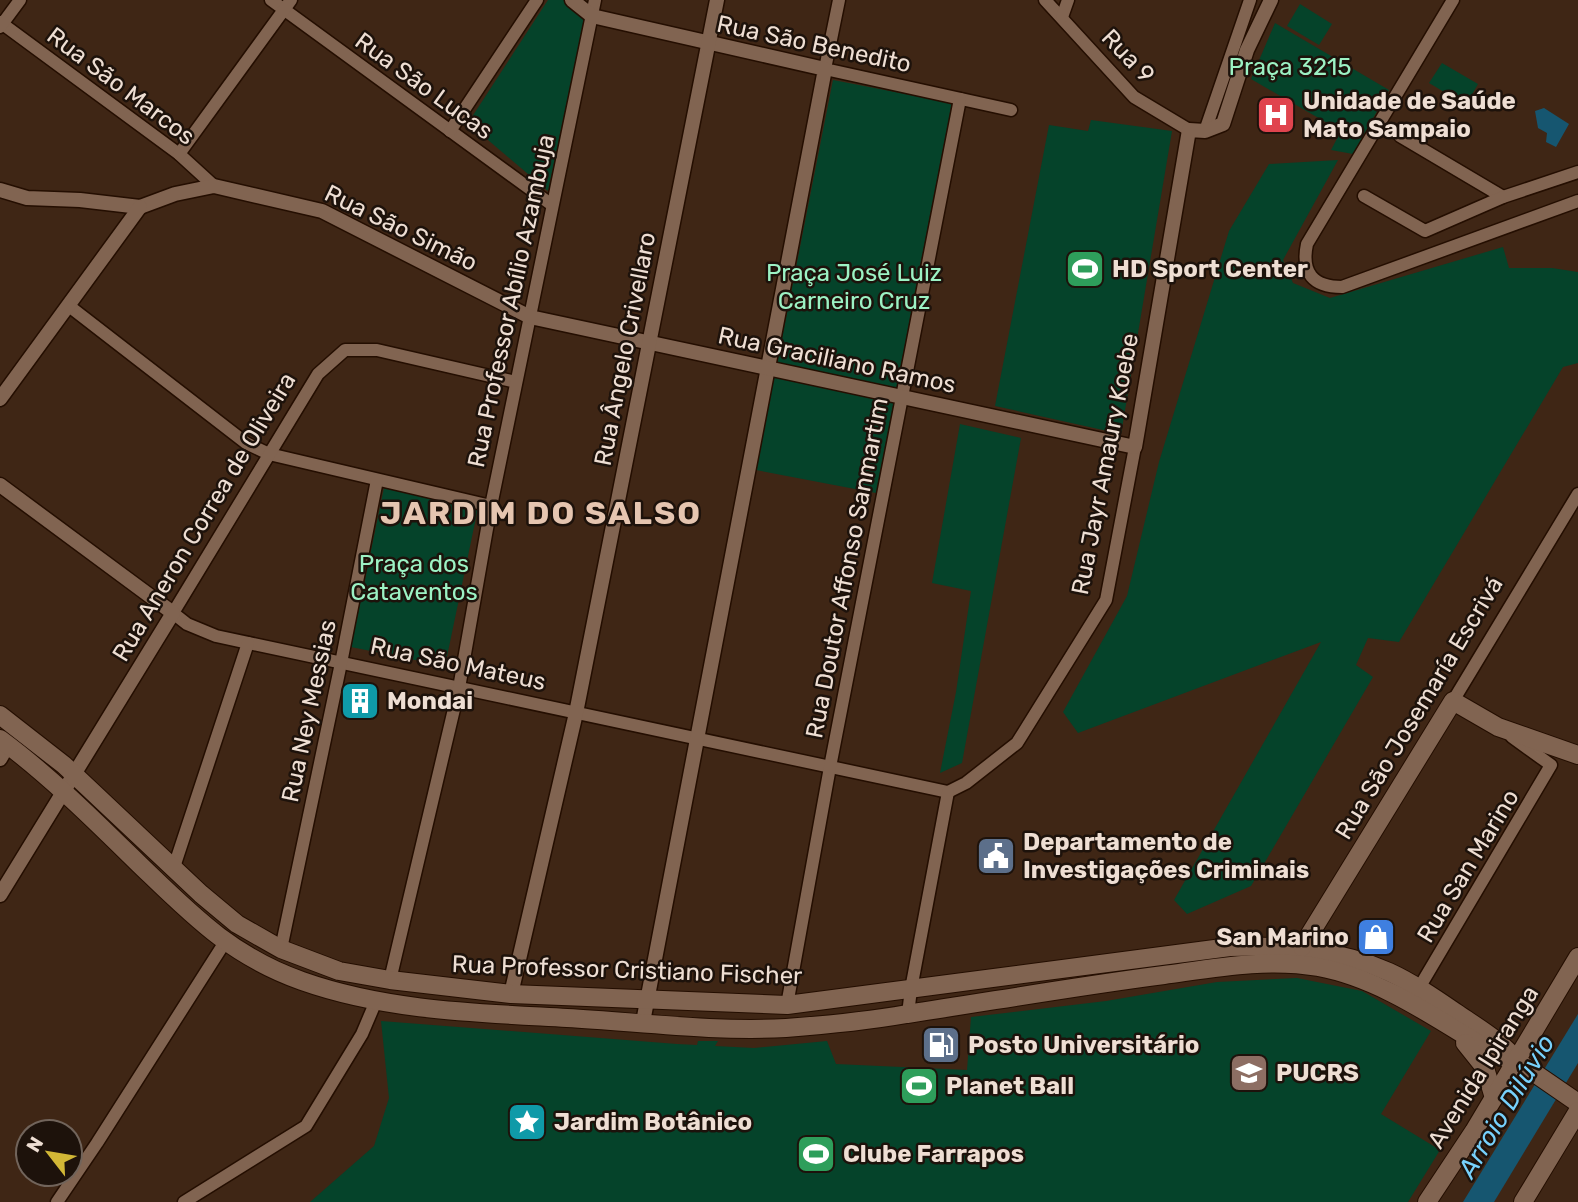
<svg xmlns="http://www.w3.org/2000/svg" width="1578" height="1202" font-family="Rubik,sans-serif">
  <rect width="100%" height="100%" fill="#3f2615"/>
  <g fill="#05432a">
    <path d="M548 0H564L585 17 548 191 468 123Z"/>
    <path d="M1300 4 1332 24 1319 45 1287 26Z"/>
    <path d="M1275 23 1389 90 1353 154 1331 150 1341 131 1251 79Z"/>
    <path d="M1442 63 1478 84 1466 105 1429 83Z"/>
    <path d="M833 80 952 103 876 493 756 470Z"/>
    <path d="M1091 120 1172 131 1121 434 995 406 1049 125 1088 131Z"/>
    <path d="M1338 160 1283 260 1293 283 1330 298 1503 247 1509 268H1552L1578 272V363L1563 367 1399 642 1368 638 1356 665 1373 677 1251 886 1187 914 1174 900 1321 642 1078 733 1063 712 1127 596 1159 462 1229 231 1269 164Z"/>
    <path d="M960 424 1021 438 962 763 940 773 956 692 971 591 932 583Z"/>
    <path d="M384 488 478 508 445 666 351 647Z"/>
    <path d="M1297 978 1362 991 1431 1031 1381 1114 1440 1150 1408 1202H310L374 1146 389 1098 381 1021 677 1044 697 1045 698 1041H718L715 1046 754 1048 827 1041 836 1064 967 1070 971 1017 1106 1001 1217 982Z"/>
  </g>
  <g fill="#165670">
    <path d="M1544 108 1569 124 1556 147 1546 142 1547 133 1538 128 1535 111Z"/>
    <path d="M1578 1014V1063L1494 1202H1463Z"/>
  </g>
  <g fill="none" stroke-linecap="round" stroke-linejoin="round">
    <g stroke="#240e01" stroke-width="15">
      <g id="minor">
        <path d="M271 0 552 205"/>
        <path d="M839 0 825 69 1011 110"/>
        <path d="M1045 0 1134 97 1189 130"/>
        <path d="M1453 0 1307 244C1301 273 1313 287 1342 287L1578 201"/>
        <path d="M1062 17 1068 0"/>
        <path d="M0 22 179 154 214 186"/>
        <path d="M0 27 20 0"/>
        <path d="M450 131 537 0"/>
        <path d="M1205 131 1250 0"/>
        <path d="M1400 136 1503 197"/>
        <path d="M179 154 291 0"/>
        <path d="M1364 196 1425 231 1503 197 1578 172"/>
        <path d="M69 306 246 443 269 454 491 506"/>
        <path d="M516 382 377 350H345L318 374 173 613 187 624 216 636 948 792"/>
        <path d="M1453 701 1578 494"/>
        <path d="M948 792 966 783 1017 743 1106 600 1135 447"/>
        <path d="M174 867 248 643"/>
        <path d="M281 949 341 663 377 480"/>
        <path d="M390 980 459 688 491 506 595 0"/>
        <path d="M1419 988 1551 765 1512 737"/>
        <path d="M787 1005 830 767 960 99"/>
        <path d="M908 1014 911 989 948 792"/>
        <path d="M57 1202 97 1143 225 942"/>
        <path d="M184 1202 306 1126 362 1034 376 1001"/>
      </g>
    </g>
    <g stroke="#240e01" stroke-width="17">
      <g id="tertiary">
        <path d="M572 0 592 16 825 69 643 1022"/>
        <path d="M0 190 27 198 80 200 140 207 175 194 214 186 322 211 530 317 1135 447 1189 130 1205 131 1223 124 1247 50 1271 0"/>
        <path d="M0 399 140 207"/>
        <path d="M0 485 173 613 0 895"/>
        <path d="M0 759 8 745"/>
        <path d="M511 994 576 713 717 0"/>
      </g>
    </g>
    <g stroke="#240e01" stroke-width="20">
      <g id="secondary">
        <path d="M0 715 64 765 201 894 237 924 281 949 339 971 390 980 511 994 787 1005 1230 947C1284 945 1338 949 1389 972 1413 983 1436 999 1458 1014 1480 1029 1501 1041 1517 1061"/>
        <path d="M0 739C50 776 95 821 139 864 192 915 231 956 302 981 387 1011 478 1013 567 1018 639 1022 714 1032 786 1028 826 1025 867 1021 907 1014 993 1001 1078 986 1164 975 1215 968 1267 958 1318 967 1384 979 1442 1023 1499 1056L1517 1061 1578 1103"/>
        <path d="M1302 947 1453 701 1498 727 1578 755"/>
        <path d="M1465 1043 1485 1068 1494 1098"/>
        <path d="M1427 1202 1474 1131 1578 957"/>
        <path d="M1523 1202 1578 1111"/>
      </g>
    </g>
    <use href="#minor" stroke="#816451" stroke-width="12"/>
    <use href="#tertiary" stroke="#816451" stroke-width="14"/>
    <use href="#secondary" stroke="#816451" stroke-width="18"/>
  </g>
  <defs>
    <g id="hospital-square" transform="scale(2.0125)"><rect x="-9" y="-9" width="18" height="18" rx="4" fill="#e0444e" stroke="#1d120b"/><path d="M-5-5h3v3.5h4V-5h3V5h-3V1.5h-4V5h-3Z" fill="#fff"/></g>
    <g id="stadium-square" transform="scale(2.0125)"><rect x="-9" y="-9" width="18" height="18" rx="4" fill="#2e9e5b" stroke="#1d120b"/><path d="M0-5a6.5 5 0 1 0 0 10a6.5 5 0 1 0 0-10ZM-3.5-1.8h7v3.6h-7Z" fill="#fff"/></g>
    <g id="building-square" transform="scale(2.0125)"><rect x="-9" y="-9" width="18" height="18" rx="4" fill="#0f9aa8" stroke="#1d120b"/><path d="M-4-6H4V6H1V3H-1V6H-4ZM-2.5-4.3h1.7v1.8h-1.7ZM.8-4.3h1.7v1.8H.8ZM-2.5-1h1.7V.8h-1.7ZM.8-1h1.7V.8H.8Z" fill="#fff"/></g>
    <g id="civic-square" transform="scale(2.0125)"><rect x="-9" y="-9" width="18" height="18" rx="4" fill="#5c6f8a" stroke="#1d120b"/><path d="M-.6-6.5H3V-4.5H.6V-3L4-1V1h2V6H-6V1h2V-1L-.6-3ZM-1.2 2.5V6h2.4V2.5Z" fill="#fff"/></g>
    <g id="shop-square" transform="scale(2.0125)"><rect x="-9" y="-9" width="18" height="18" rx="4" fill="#3f7fe0" stroke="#1d120b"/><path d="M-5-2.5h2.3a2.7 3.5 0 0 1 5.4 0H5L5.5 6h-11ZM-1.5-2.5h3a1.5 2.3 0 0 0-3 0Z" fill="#fff"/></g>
    <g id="fuel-square" transform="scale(2.0125)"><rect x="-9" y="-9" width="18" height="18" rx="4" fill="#5c6f8a" stroke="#1d120b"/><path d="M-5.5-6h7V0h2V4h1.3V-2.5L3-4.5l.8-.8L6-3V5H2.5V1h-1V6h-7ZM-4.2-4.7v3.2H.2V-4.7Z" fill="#fff"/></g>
    <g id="university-square" transform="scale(2.0125)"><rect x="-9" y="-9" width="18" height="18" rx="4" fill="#8d6e63" stroke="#1d120b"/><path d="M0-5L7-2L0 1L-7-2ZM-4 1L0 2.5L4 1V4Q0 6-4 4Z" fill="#fff"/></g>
    <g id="sight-square" transform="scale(2.0125)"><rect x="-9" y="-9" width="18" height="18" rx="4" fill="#0f9aa8" stroke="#1d120b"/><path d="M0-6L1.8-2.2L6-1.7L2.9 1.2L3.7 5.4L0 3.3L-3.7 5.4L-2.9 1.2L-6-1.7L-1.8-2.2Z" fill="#fff"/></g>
  </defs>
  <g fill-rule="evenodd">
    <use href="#hospital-square" x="1276" y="115"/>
    <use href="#stadium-square" x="1085" y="269"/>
    <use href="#building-square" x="360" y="701"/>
    <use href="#civic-square" x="996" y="856"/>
    <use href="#shop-square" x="1376" y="937"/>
    <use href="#fuel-square" x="941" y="1045"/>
    <use href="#university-square" x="1249" y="1073"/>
    <use href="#stadium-square" x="919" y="1086"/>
    <use href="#sight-square" x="527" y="1122"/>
    <use href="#stadium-square" x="816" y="1154"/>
  </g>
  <g text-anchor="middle" stroke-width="5" stroke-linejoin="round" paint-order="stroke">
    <g font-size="24" fill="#eeded3" stroke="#1d120b">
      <text transform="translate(814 44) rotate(12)" y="8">Rua São Benedito</text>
      <text transform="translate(1128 56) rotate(46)" y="8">Rua 9</text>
      <text transform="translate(121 86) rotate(37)" y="8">Rua São Marcos</text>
      <text transform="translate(424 86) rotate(36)" y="8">Rua São Lucas</text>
      <text transform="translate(401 228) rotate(26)" y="8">Rua São Simão</text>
      <text transform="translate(511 301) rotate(-78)" y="8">Rua Professor Abílio Azambuja</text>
      <text transform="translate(625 349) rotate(-79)" y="8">Rua Ângelo Crivellaro</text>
      <text transform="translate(837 360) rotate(12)" y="8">Rua Graciliano Ramos</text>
      <text transform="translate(1105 464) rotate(-79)" y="8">Rua Jayr Amaury Koebe</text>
      <text transform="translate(204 517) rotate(-59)" y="8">Rua Aneron Correa de Oliveira</text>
      <text transform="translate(847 568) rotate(-79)" y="8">Rua Doutor Affonso Sanmartim</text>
      <text transform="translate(458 664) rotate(12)" y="8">Rua São Mateus</text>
      <text transform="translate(1419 708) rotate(-59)" y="8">Rua São Josemaría Escrivá</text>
      <text transform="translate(309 711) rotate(-78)" y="8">Rua Ney Messias</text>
      <text transform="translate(1468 866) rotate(-59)" y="8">Rua San Marino</text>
      <text transform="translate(627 970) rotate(2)" y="8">Rua Professor Cristiano Fischer</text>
      <text transform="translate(1483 1067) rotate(-58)" y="8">Avenida Ipiranga</text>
    </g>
    <g font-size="24" fill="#9cf2c4" stroke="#1d120b">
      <text x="1290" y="75">Praça 3215</text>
      <text x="854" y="281">Praça José Luiz<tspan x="854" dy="28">Carneiro Cruz</tspan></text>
      <text x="414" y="572">Praça dos<tspan x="414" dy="28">Cataventos</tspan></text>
    </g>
    <g font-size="24" font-weight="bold" fill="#eeded3" stroke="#1d120b" text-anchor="start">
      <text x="1303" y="109">Unidade de Saúde<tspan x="1303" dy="28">Mato Sampaio</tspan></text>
      <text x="1112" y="277">HD Sport Center</text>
      <text x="387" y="709">Mondai</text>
      <text x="1023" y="850">Departamento de<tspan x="1023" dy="28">Investigações Criminais</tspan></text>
      <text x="1349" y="945" text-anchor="end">San Marino</text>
      <text x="968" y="1053">Posto Universitário</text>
      <text x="1276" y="1081">PUCRS</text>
      <text x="946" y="1094">Planet Ball</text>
      <text x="554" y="1130">Jardim Botânico</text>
      <text x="843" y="1162">Clube Farrapos</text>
    </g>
    <g font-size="26" font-style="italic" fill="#77d1fc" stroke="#1d120b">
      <text transform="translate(1506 1106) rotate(-59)" y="9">Arroio Dilúvio</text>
    </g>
    <g font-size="32" font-weight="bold" letter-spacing="2" fill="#e5c5b0" stroke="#1d120b">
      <text x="541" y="524">JARDIM DO SALSO</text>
    </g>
  </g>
  <g transform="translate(49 1153) rotate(301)"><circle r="33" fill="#1d120b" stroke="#71645b" stroke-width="2"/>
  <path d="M0-5L12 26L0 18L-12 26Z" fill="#d2b736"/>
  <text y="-10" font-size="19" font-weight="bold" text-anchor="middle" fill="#eeded3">N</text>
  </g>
</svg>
